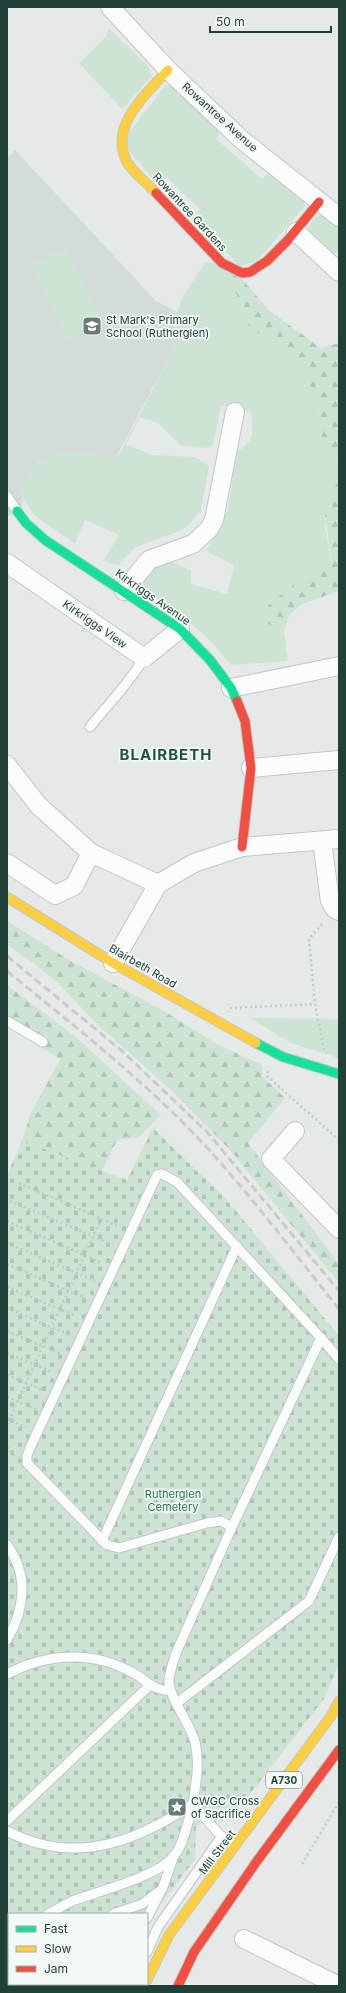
<svg xmlns="http://www.w3.org/2000/svg" width="346" height="1993" font-family="Inter,sans-serif">
  <defs>
    <pattern id="forest-firs" width="22" height="20" patternUnits="userSpaceOnUse"><rect width="22" height="20" fill="#cde4d4"/><path d="M5 1l3.5 6h-7zM16 11l3.5 6h-7z" fill="#b0c5b7"/></pattern>
    <pattern id="cemetery-stones" width="16" height="16" patternUnits="userSpaceOnUse"><rect width="16" height="16" fill="#cde4d4"/><path d="M2 7V4a2 2 0 0 1 4 0v3zM10 15v-3a2 2 0 0 1 4 0v3z" fill="#b0c5b7"/></pattern>
  </defs>
  <rect width="100%" height="100%" fill="#e5eae8"/>
  <path fill="#d3dcd8" d="M15 150 156 301 177 312 178 340 115 459 73 452 40 461 29 474 23 492 22 508 7 517V158Z"/>
  <g fill="#cde4d4">
    <path d="M108 28 148 66 152 76 122 109 79 63 106 37Z"/>
    <path d="M170 84 222 130 216 139 262 179 269 172 303 199 305 206 258 260 240 266 191 219 200 209 166 177 158 185 127 148V135L165 86Z"/>
    <path d="M318 216H327L339 226V250L331 257 309 237 308 226Z"/>
    <path d="M66 247 104 322 68 340 31 264Z"/>
    <path d="M214 262 228 272 250 329 281 345 304 374 319 408 322 441 339 461V480L325 524 332 566 301 579 262 621 284 631 288 661 231 665C220 653 209 637 195 627 183 616 142 596 142 578 143 568 161 564 169 561L191 570V584L227 594 234 565 206 551 228 509 237 452C257 438 252 435 251 412L221 405 213 446 206 448 181 446 158 423 140 417 126 444 152 455 195 457 209 466 201 510 185 529 136 547 118 565 103 561 119 535 85 520 75 544 35 516 22 496C23 486 28 475 34 468 55 442 87 454 115 459L120 453 178 340 177 312 183 296 205 263Z"/>
    <path d="M250 1018 339 1019V1058L291 1043Z"/>
  </g>
  <g fill="url(#forest-firs)">
    <path d="M228 272H236L270 311 321 348 339 343V461L322 441 319 408 304 374 281 345 250 329Z"/>
    <path d="M339 477V591L302 604 289 615 284 631 262 621V612L273 601 301 579 332 566 325 514Z"/>
    <path d="M7 921 69 960 164 1011 217 1044 262 1065V1076L285 1098 248 1143 339 1264V1283L230 1150 171 1090 99 1026 57 982 32 962 7 945Z"/>
    <path d="M7 985 76 1037 161 1115 138 1138 117 1140 102 1171 22 1142 30 1115 60 1059 7 1027Z"/>
  </g>
  <path fill="url(#cemetery-stones)" d="M153 1128 226 1199 339 1336V1664L324 1699 239 1808H214L196 1827 195 1859 152 1916 147 1928V1914H9V1984H123L122 1986H7V1175L22 1141 127 1180Z"/>
  <g fill="none" stroke-linecap="round" stroke-linejoin="round">
    <g stroke="#c2c7c5" stroke-width="11">
      <g id="lane">
        <path d="M7 496 17 511"/>
        <path d="M90 727C108 704 129 684 144 658"/>
        <path d="M7 1021 43 1042"/>
        <path d="M232 1527 221 1521 207 1523 119 1548 107 1545 27 1463V1456L30 1448 157 1175 162 1174 177 1182 321 1338"/>
        <path d="M102 1541 237 1246"/>
        <path d="M7 1545C29 1575 25 1609 7 1640"/>
        <path d="M7 1674C47 1653 93 1650 133 1673 150 1682 150 1689 171 1691"/>
        <path d="M177 1703 309 1601 339 1537"/>
        <path d="M7 1821 150 1685"/>
        <path d="M7 1831C18 1837 29 1841 41 1844 97 1858 147 1834 193 1804"/>
        <path d="M236 1844 226 1842 193 1804C196 1782 200 1764 195 1742 191 1724 168 1697 169 1680 170 1671 173 1662 176 1653L232 1527 321 1338 339 1359"/>
        <path d="M48 1914C56 1910 64 1905 72 1901 99 1891 158 1877 175 1855 185 1841 188 1820 193 1804"/>
        <path d="M113 1914 142 1904 158 1892"/>
        <path d="M147 1918 163 1887 174 1855"/>
        <path d="M7 1940 9 1939"/>
        <path d="M147 1952 158 1927 222 1836"/>
        <path d="M7 1969 9 1968"/>
        <path d="M117 1986V1984"/>
      </g>
    </g>
    <g stroke="#c2c7c5" stroke-width="20">
      <g id="street">
        <path d="M110 7 168 70 242 140 339 217"/>
        <path d="M296 232 339 272"/>
        <path d="M7 563 144 658 180 629"/>
        <path d="M124 591 149 560 193 544 209 529 214 520 235 412"/>
        <path d="M231 688 339 666"/>
        <path d="M7 765 38 805 91 853 158 884"/>
        <path d="M251 768 339 760"/>
        <path d="M322 841 330 901 335 909 339 911"/>
        <path d="M7 863 55 895 74 886 91 853"/>
        <path d="M113 963 158 884 194 863 242 847 339 839"/>
        <path d="M295 1131 271 1159 339 1229"/>
        <path d="M244 1939 339 1986"/>
      </g>
    </g>
    <g stroke="#c0c8c5" stroke-width="11">
      <g id="fast">
        <path d="M17 511 26 523 45 540 180 629 210 660 231 688 237 701"/>
        <path d="M256 1043 283 1057 339 1074"/>
      </g>
    </g>
    <g stroke="#c0c8c5" stroke-width="11">
      <g id="slow">
        <path d="M156 193C148 184 132 171 127 162 108 126 147 93 168 70"/>
        <path d="M7 897 113 963 256 1043"/>
        <path d="M147 1980 169 1935 331 1716 339 1701"/>
      </g>
    </g>
    <g stroke="#c0c8c5" stroke-width="11">
      <g id="jam">
        <path d="M156 193 222 263 242 273 250 272 267 261 287 241 319 202"/>
        <path d="M237 701 245 721 251 768 242 847"/>
        <path d="M178 1986 194 1952 257 1861 339 1750"/>
      </g>
    </g>
    <g stroke="#c2cac7" stroke-width="2.5" stroke-dasharray="2 3" stroke-linecap="butt">
      <path d="M230 1008 315 1004"/>
      <path d="M324 1050 315 1004 309 939 324 922"/>
      <path d="M268 1071 267 1076 339 1140"/>
      <path d="M19 1183 120 1227"/>
      <path d="M10 1201 111 1244"/>
      <path d="M7 1221 102 1263"/>
      <path d="M7 1243 95 1281"/>
      <path d="M7 1264 85 1298"/>
      <path d="M7 1287 76 1316"/>
      <path d="M7 1308 69 1335"/>
      <path d="M7 1331 62 1354"/>
      <path d="M7 1353 52 1372"/>
      <path d="M7 1375 43 1390"/>
      <path d="M7 1397 36 1409"/>
      <path d="M7 1419 26 1427"/>
      <path d="M7 1425 101 1219"/>
      <path d="M7 1447 14 1456"/>
      <path d="M221 1820 234 1817"/>
      <path d="M302 1864 339 1802"/>
    </g>
    <use href="#lane" stroke="#fbfcfc" stroke-width="9"/>
    <use href="#street" stroke="#fbfcfc" stroke-width="18"/>
    <use href="#fast" stroke="#16e098" stroke-width="9"/>
    <use href="#slow" stroke="#ffcf43" stroke-width="9"/>
    <use href="#jam" stroke="#f24e42" stroke-width="9"/>
    <g stroke="#c7cbca" stroke-width="3" stroke-dasharray="8 4" stroke-linecap="butt">
      <path d="M7 956 122 1051 208 1133 339 1291"/>
      <path d="M7 971C73 1025 141 1078 200 1140 249 1193 294 1253 339 1309"/>
    </g>
  </g>
  <defs>
    <g id="school-square" transform="scale(1)"><rect x="-9" y="-9" width="18" height="18" rx="4" fill="#667c75" stroke="#f3f9f6"/><path d="M0-5L7-2L0 1L-7-2ZM-4 1L0 2.5L4 1V4Q0 6-4 4Z" fill="#fff"/></g>
    <g id="sight-square" transform="scale(1)"><rect x="-9" y="-9" width="18" height="18" rx="4" fill="#667c75" stroke="#f3f9f6"/><path d="M0-6L1.8-2.2L6-1.7L2.9 1.2L3.7 5.4L0 3.3L-3.7 5.4L-2.9 1.2L-6-1.7L-1.8-2.2Z" fill="#fff"/></g>
  </defs>
  <g fill-rule="evenodd">
    <use href="#school-square" x="92" y="326"/>
    <use href="#sight-square" x="177" y="1807"/>
  </g>
  <g text-anchor="middle" stroke-width="3.5" stroke-linejoin="round" paint-order="stroke">
    <rect fill="#f3f9f6" stroke="#607870" stroke-width="1" x="266" y="1772" width="36" height="16" rx="3"/>
    <g font-size="10" font-weight="bold" fill="#214037">
      <text x="284" y="1784">A730</text>
    </g>
    <g font-size="11" fill="#214037" stroke="#f3f9f6">
      <text transform="translate(220 117) rotate(42)" y="4">Rowantree Avenue</text>
      <text transform="translate(190 212) rotate(47)" y="4">Rowantree Gardens</text>
      <text transform="translate(153 597) rotate(35)" y="4">Kirkriggs Avenue</text>
      <text transform="translate(95 624) rotate(35)" y="4">Kirkriggs View</text>
      <text transform="translate(143 966) rotate(30)" y="4">Blairbeth Road</text>
      <text transform="translate(217 1852) rotate(-53)" y="4">Mill Street</text>
    </g>
    <g font-size="11" fill="#214037" stroke="#f3f9f6" text-anchor="start">
      <text x="106" y="324">St Mark's Primary<tspan x="106" dy="13">School (Rutherglen)</tspan></text>
      <text x="191" y="1805">CWGC Cross<tspan x="191" dy="13">of Sacrifice</tspan></text>
    </g>
    <g font-size="11" fill="#297945" stroke="#f3f9f6">
      <text x="173" y="1498">Rutherglen<tspan x="173" dy="13">Cemetery</tspan></text>
    </g>
    <g font-size="15" font-weight="bold" letter-spacing="1" fill="#1c5344" stroke="#f3f9f6">
      <text x="166" y="760">BLAIRBETH</text>
    </g>
  </g>
  <rect width="346" height="1993" fill="none" stroke="#214037" stroke-width="16"/>
  <rect x="8" y="1913" width="140" height="72" fill="#f3f9f6" stroke="#9fafaa"/>
  <rect x="16" y="1926" width="20" height="6" fill="#16e098" stroke="#9fafaa"/>
  <text x="44" y="1933" font-size="12" fill="#214037">Fast</text>
  <rect x="16" y="1946" width="20" height="6" fill="#ffcf43" stroke="#9fafaa"/>
  <text x="44" y="1953" font-size="12" fill="#214037">Slow</text>
  <rect x="16" y="1966" width="20" height="6" fill="#f24e42" stroke="#9fafaa"/>
  <text x="44" y="1973" font-size="12" fill="#214037">Jam</text>
  <path d="M210 26v6h121v-6" fill="none" stroke="#214037" stroke-width="2"/>
  <text x="216" y="26" font-size="12" fill="#214037" stroke="#f3f9f6" stroke-width="3" paint-order="stroke">50 m</text>
</svg>
